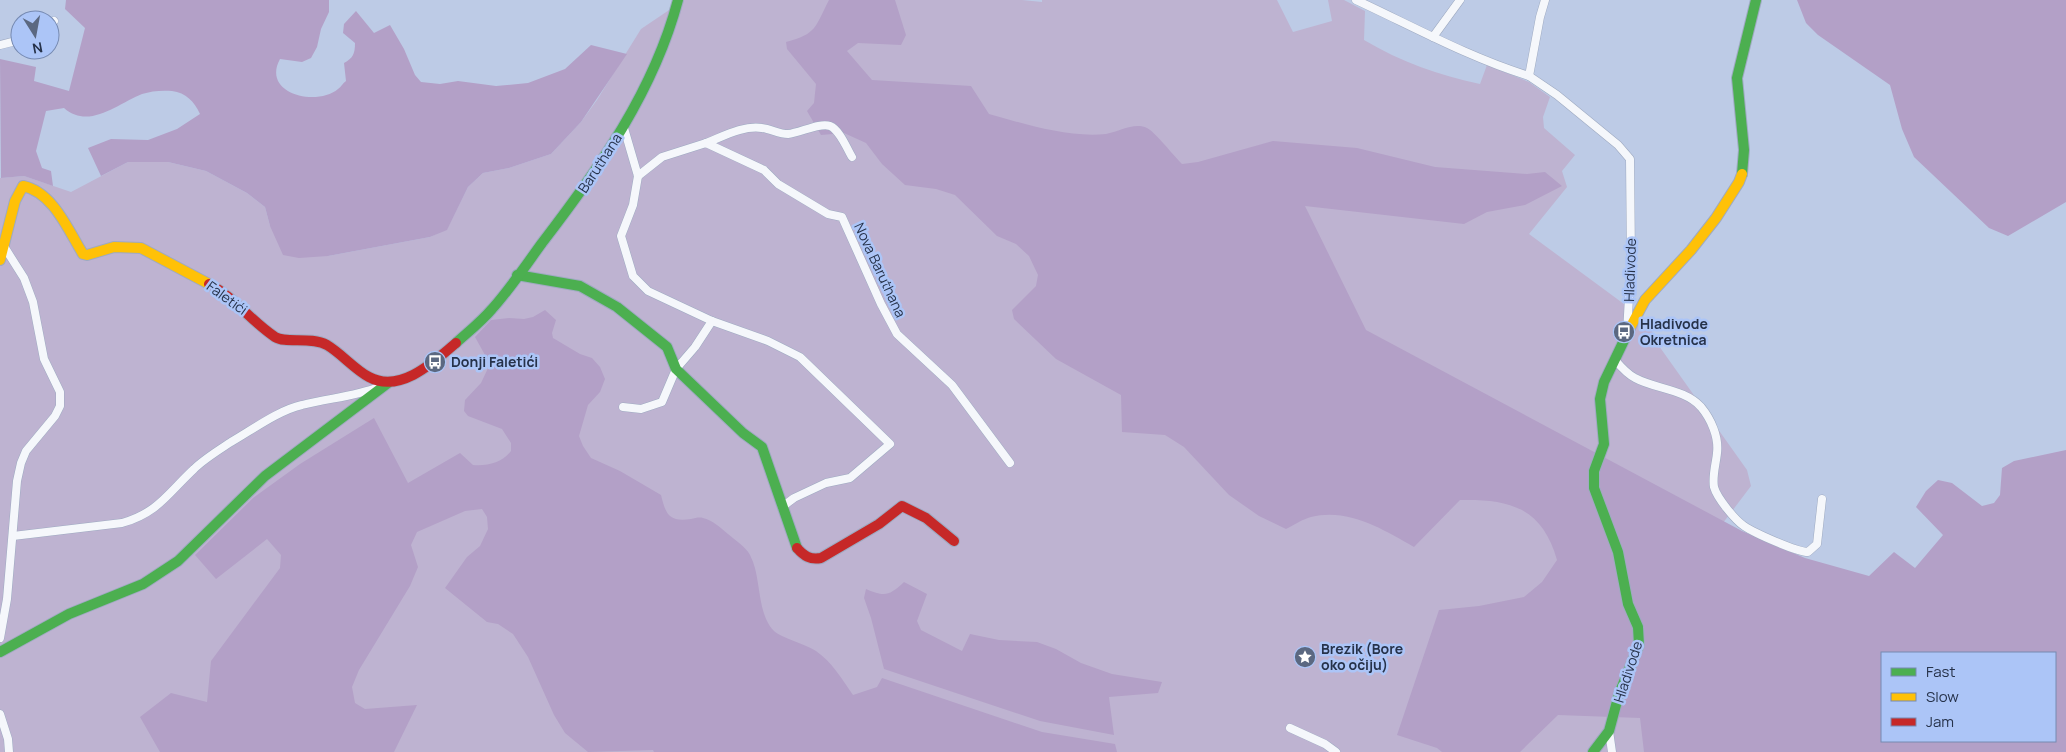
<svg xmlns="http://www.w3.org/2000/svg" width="2066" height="752" font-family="Manrope,sans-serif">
  <rect width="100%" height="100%" fill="#bdcbe6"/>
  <path fill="#beb3d1" d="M684 0H1022L1042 2V0H1277L1293 32 1332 21 1328 0H1344L1365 11 1364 40C1401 62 1439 75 1480 84L1487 65 1529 82 1550 97 1543 117 1544 128 1575 155 1562 171 1567 187 1529 234 1647 321 1659 346 1747 470 1751 486 1704 548 1726 752H0V178L24 176 71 192 128 162H168L206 171 247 193 265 207 270 226 328 256 430 237 447 229 468 187 483 173 509 168 551 154 581 122 597 100 641 29Z"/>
  <g fill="#b3a0c7" fill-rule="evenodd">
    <path d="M66 0H329V12L321 29 317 47 311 58 302 62 280 59C261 94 317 107 338 89 341 87 343 83 346 81L344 63C353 58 355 54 355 43L343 33 344 24 356 11 374 33 390 25 404 49 415 75 421 82 440 84 458 81 496 86 528 83 565 69 591 45 627 54 581 122 551 154 509 168 483 173 468 187 447 230 430 237 328 256 299 258 283 255 270 226 265 207 247 193 206 171 168 162H128L101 176 88 148 111 139 148 140 177 129 200 114C194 101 186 93 172 91 162 90 151 91 142 94 117 104 89 130 64 108L46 111 36 151 42 168 51 171 53 186 24 176 1 178 0 59 36 67 34 81 69 91 85 28 65 9Z"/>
    <path d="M829 0H895L906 35 901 45 858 43 847 51 872 80 971 86 989 114C1025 124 1068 138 1106 134 1119 132 1134 122 1147 128 1155 132 1174 156 1182 164L1198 162 1273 141 1357 148 1435 167 1527 174 1545 172 1562 186 1525 205 1487 212 1464 224 1305 206 1366 330 1742 531 1805 558 1869 576 1894 552 1915 568 1943 535 1916 507 1926 491 1938 480 1952 483 1982 506 1994 503 2000 495 2002 468 2014 461 2066 450V752H1644L1640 718 1558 715 1520 752H1442L1437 748 1397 735 1439 610 1479 606 1524 597 1542 582 1557 560C1542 507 1509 499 1460 500L1414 547C1382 529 1349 508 1311 517 1303 519 1294 525 1286 529L1259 516 1229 495 1184 447 1165 435 1122 432 1121 395 1056 359 1014 319 1012 310 1036 286 1038 275 1029 256 1016 244 997 236 955 195 936 189 905 185 882 164 866 143 844 133 821 135 807 111 814 103 816 84 787 49 786 42C817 34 815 27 829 0ZM1882 653H2055V741H1882Z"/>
    <path d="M1797 0H2066V202L2008 236 1989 228 1914 157 1902 129 1890 85 1818 35 1806 23Z"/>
    <path d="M545 310 556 320 552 333 553 338 580 354 592 358 600 367 605 379 600 392 588 405 579 436 583 446 591 458 620 471 661 495C666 515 669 522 691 519 695 518 700 517 703 518 712 520 721 528 728 534 735 540 746 547 750 555 762 577 756 613 774 631 781 638 806 644 816 651 832 662 842 679 853 695L877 687 882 678 1042 732 1115 744 1117 752H654L653 750 588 752 565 733 554 715 528 657 513 634 498 624 487 622 445 588 467 557 480 546 488 529 487 517 482 509 465 511 417 532 411 545 418 567 410 586 359 670 352 687 355 703 365 709 417 705 394 752H160L140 717 171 693 207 702 211 661 280 568 281 555 267 539 216 579 195 555 253 498 300 464 374 418 408 483 460 453 473 465C488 466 502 463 511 451V443L502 429 468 416 464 411 465 400 481 383 490 364 475 337 491 320 509 318 524 319 533 317Z"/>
    <path d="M904 582 927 594 917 621 921 630 962 651 970 634 999 640 1037 642 1056 649 1081 663 1112 674 1162 682 1158 693 1109 697 1114 735 1040 721 884 669 871 618 864 598 866 589C885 597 889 596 904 582Z"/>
  </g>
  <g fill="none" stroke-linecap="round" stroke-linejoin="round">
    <g stroke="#9eaac1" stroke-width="9">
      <g id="street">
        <path d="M1356 0C1412 26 1470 58 1529 76L1540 17 1545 0"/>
        <path d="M50 25 54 21"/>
        <path d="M1433 37 1460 0"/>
        <path d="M0 45 20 40"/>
        <path d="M1529 76 1557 95 1618 145 1630 159 1631 261 1627 333"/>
        <path d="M624 128 638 176 633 205 621 236 633 276 648 291 712 321 768 341 800 357 890 444 850 478 826 483 794 498 782 507"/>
        <path d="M706 143C722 137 743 125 762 128 771 129 779 134 788 134 800 133 820 122 830 126 840 130 847 149 852 157"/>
        <path d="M638 176 662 157 706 143 764 170 778 184 828 214 842 217 881 304 897 334 952 385 1010 463"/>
        <path d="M1615 360C1621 367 1627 374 1635 378 1655 389 1685 389 1701 407 1711 419 1719 437 1717 453 1716 464 1712 476 1714 487 1717 498 1735 520 1744 526 1754 533 1797 552 1808 552L1817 544 1822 499"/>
        <path d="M623 407 641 409 662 402 676 369 695 347 712 321"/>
        <path d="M13 536 122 523C158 513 168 493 194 469 204 459 219 450 231 442 252 430 279 410 302 405 328 398 354 397 379 387"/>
        <path d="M0 638 7 599 17 481 21 463 26 451 55 416 60 406V392L44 359 33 302 24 278 5 248"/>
        <path d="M0 714 8 739 9 752"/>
        <path d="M1290 728 1325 744 1336 752"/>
        <path d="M1609 731 1612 752"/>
      </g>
    </g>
    <g stroke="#9eaac1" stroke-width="12">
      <g id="fast">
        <path d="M1742 174 1744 150 1737 78 1756 0"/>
        <path d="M517 275 580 286 617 307 667 347 676 369 743 433 762 447 797 548"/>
        <path d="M456 343C468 332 481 322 492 309 510 289 526 265 542 243 599 169 654 91 678 0"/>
        <path d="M0 652 69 614 143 584 178 561 265 476 388 383"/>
        <path d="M1593 752 1609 731 1619 694 1639 645 1638 627 1628 604 1618 552 1594 488V471L1604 444 1600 399 1604 382 1630 328"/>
      </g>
    </g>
    <g stroke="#9eaac1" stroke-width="12">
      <g id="slow">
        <path d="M0 260 15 201 23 186C53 192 68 230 83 254L87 255 114 247 141 248 209 284"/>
        <path d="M1630 328 1645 300 1691 250 1716 218 1739 182 1742 174"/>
      </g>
    </g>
    <g stroke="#9eaac1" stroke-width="12">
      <g id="jam">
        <path d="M209 284C235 298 251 321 275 337 286 344 310 336 327 345 342 354 354 369 369 377 400 394 434 362 456 343"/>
        <path d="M797 548C804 556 810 560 821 558L879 524 902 506 926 518 954 541"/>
      </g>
    </g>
    <use href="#street" stroke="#f5f7fb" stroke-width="8"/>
    <use href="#fast" stroke="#4caf50" stroke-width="10"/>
    <use href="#slow" stroke="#ffc107" stroke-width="10"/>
    <use href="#jam" stroke="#c62828" stroke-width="10"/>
  </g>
  <defs>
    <g id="bus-disc" transform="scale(1.125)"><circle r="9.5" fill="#5b6881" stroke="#acc5f7"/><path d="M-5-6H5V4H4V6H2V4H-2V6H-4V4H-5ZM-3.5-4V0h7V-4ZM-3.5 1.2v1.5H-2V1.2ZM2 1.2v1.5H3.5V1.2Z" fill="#fff"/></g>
    <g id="sight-disc" transform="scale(1.125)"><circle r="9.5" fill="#5b6881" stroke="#acc5f7"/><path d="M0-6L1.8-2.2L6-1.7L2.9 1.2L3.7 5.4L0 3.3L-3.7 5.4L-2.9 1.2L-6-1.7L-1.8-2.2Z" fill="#fff"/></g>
  </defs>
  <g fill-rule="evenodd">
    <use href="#bus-disc" x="1624" y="332"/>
    <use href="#bus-disc" x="435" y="362"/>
    <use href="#sight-disc" x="1305" y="657"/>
  </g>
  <g text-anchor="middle" stroke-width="5" stroke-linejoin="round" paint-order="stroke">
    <g font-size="14" fill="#26324a" stroke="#acc5f7">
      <text transform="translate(600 163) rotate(-57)" y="5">Baruthana</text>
      <text transform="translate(880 270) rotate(65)" y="5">Nova Baruthana</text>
      <text transform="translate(1630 270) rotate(-88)" y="5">Hladivode</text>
      <text transform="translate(227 298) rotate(36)" y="5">Faletići</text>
      <text transform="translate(1628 672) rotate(-72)" y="5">Hladivode</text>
    </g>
    <g font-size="14" font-weight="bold" fill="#26324a" stroke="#acc5f7" text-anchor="start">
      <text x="1640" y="329">Hladivode<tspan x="1640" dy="16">Okretnica</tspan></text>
      <text x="451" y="367">Donji Faletići</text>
      <text x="1321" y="654">Brezik (Bore<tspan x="1321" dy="16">oko očiju)</tspan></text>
    </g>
  </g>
  <rect x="1881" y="652" width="175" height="90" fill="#acc5f7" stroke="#768ab2"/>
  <rect x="1891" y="668" width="25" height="8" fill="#4caf50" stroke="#768ab2"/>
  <text x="1926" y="677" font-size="15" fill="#26324a">Fast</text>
  <rect x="1891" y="693" width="25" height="8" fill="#ffc107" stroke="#768ab2"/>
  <text x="1926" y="702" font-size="15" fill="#26324a">Slow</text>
  <rect x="1891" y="718" width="25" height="8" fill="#c62828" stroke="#768ab2"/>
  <text x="1926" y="727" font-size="15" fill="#26324a">Jam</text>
  <g transform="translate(35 35) rotate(169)"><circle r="24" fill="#acc5f7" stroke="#768ab2"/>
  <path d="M0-4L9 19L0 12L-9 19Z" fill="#5b6881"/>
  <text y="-8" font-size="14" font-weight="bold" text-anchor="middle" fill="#26324a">N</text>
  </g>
</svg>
